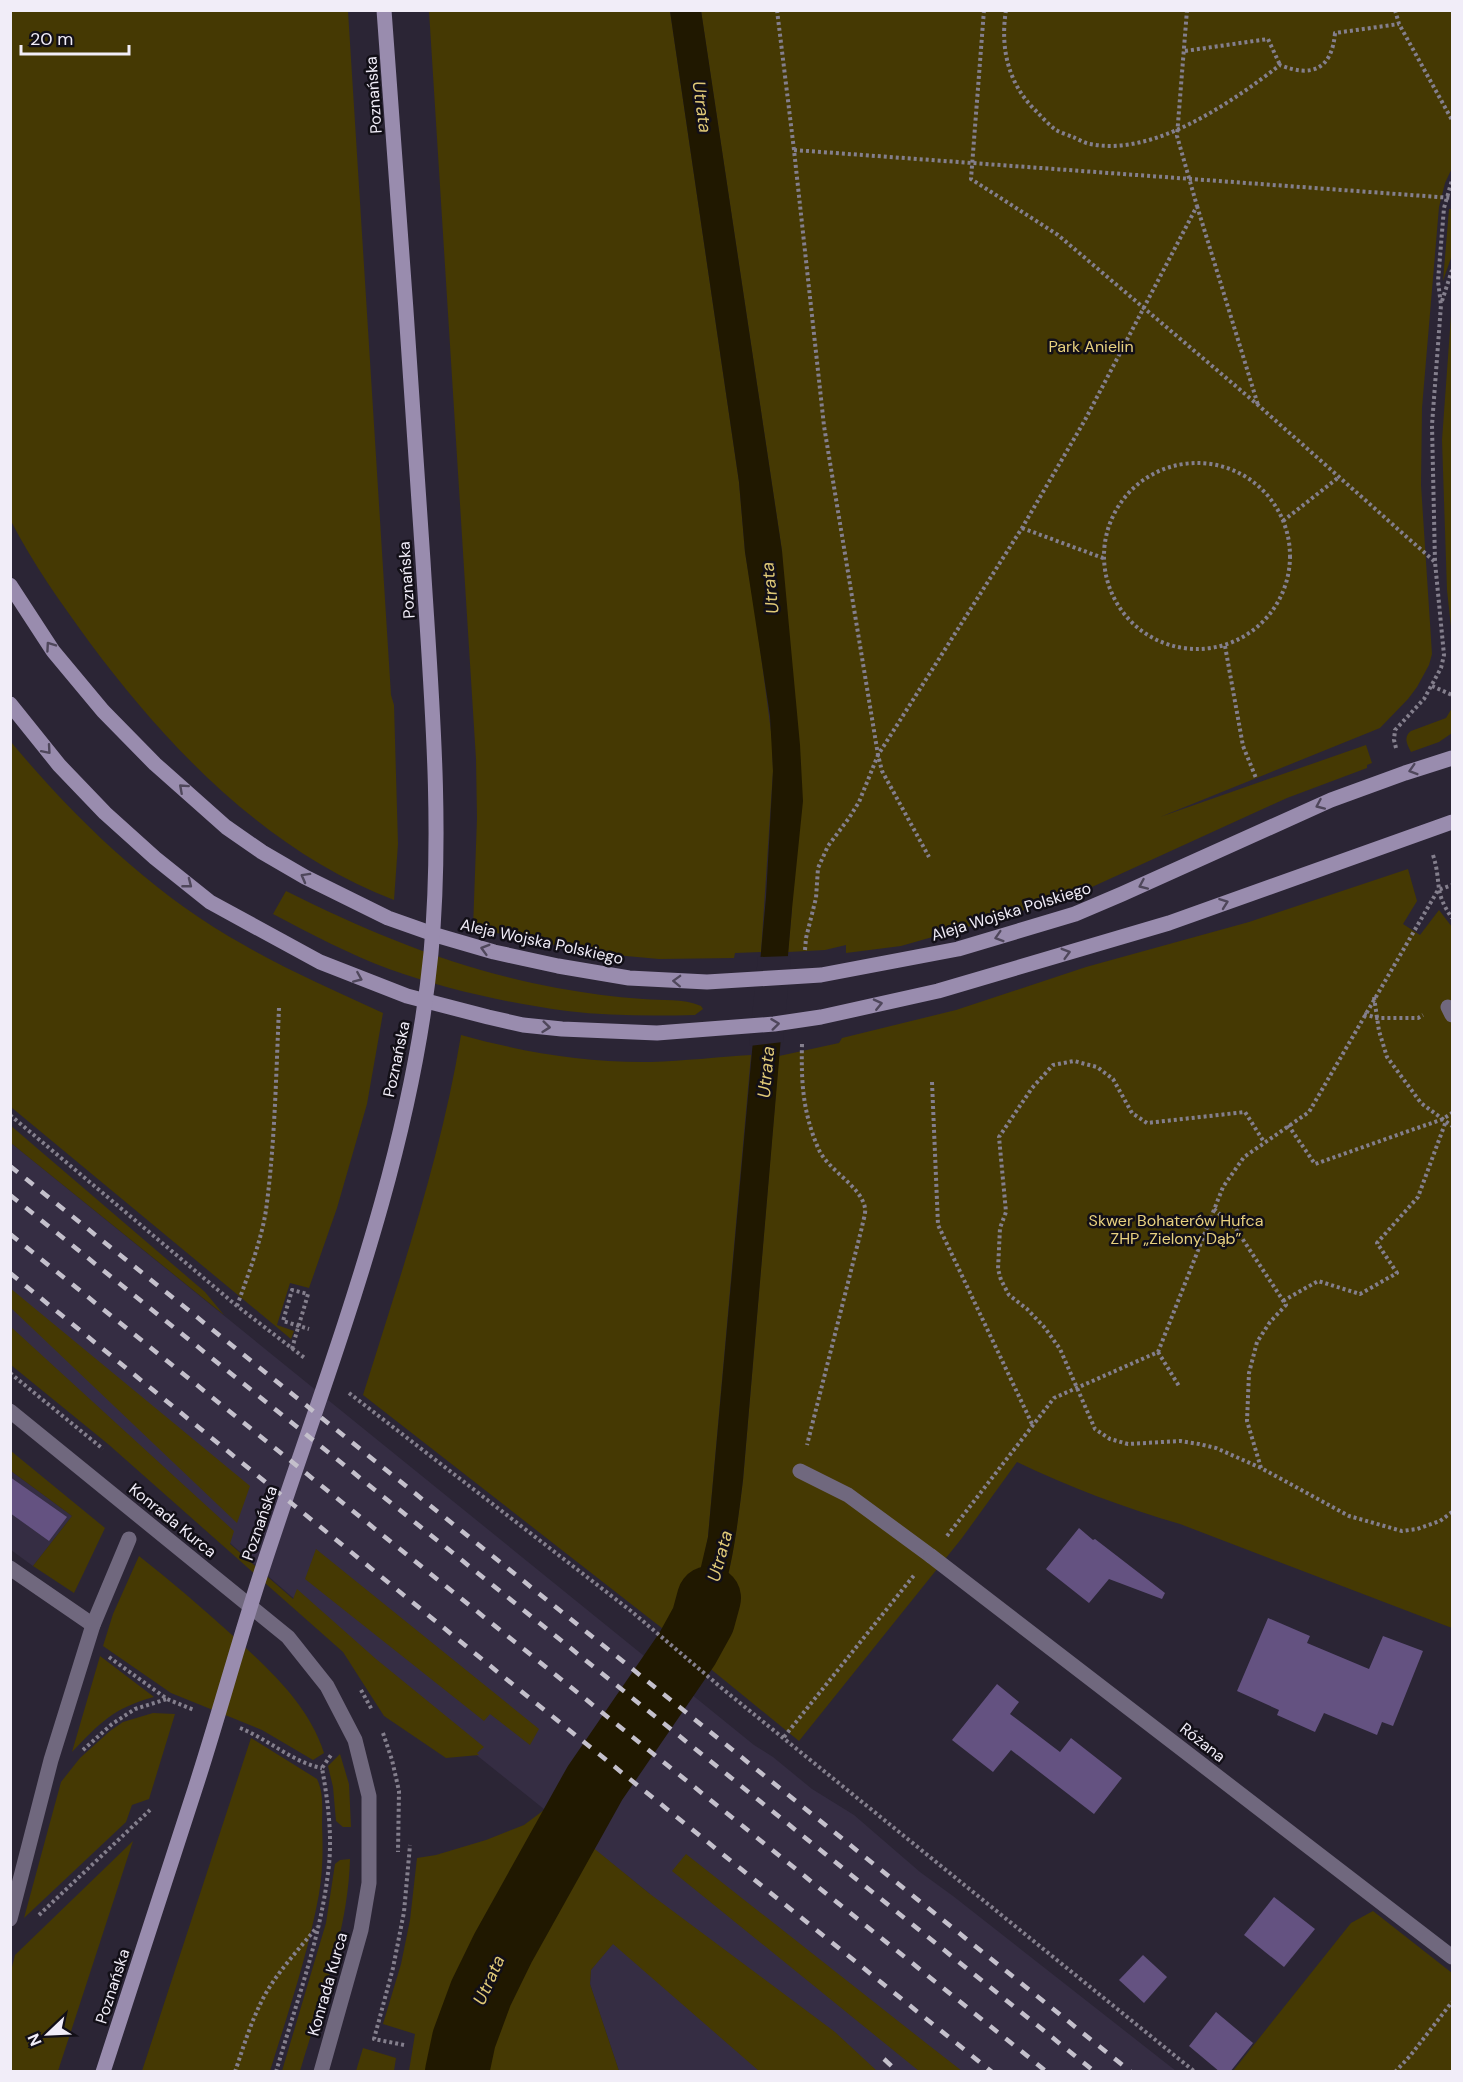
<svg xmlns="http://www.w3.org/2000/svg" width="1463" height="2082" font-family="'DM Sans',sans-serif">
  <rect width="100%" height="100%" fill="#2b2535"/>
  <g fill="#352d43">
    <path d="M11 1143 754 1745 773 1757 812 1789 854 1815 920 1872 953 1896 1176 2071H619L590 1984 591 1970 650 1894 444 1729 230 1543 11 1348Z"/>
    <path d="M11 1471 72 1516 33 1566 11 1550Z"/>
  </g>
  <g fill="#453903">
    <path d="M10 11H348L391 695 394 705 398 844 394 900C268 852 169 749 90 643 61 603 33 564 11 521Z"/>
    <path d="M429 11H670L739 482 745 552 756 618 772 739 773 771 761 952 735 953 734 958 659 959 593 953 473 928 477 818 476 759Z"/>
    <path d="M701 11H1452V168L1445 183 1439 207 1422 408 1421 485 1432 654 1429 665 1417 687 1408 699 1380 728 1160 817 1366 745 1372 763 1367 765V768L1287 798 1092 887 1067 896 1006 916 901 946 846 953V945L825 950 788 952 792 909 782 551Z"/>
    <path d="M1449 209H1452V255L1443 281Z"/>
    <path d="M1452 302V636L1447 590 1442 440Z"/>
    <path d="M1452 708V733L1439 742 1411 752C1407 744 1403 737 1411 731L1446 718Z"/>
    <path d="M11 742C77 821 154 895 244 945 289 971 336 991 383 1013L367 1104 337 1208 309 1288 290 1283 277 1325 294 1331 291 1339 11 1107Z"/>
    <path d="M1408 869 1417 901 1403 924 1420 935 1439 910 1452 927V1628L1180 1524C1127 1509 1067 1486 1017 1462L962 1538 799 1741 696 1657C729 1603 735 1541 743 1480L779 1056 839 1043 842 1038 956 1010 1086 967 1249 922Z"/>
    <path d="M286 891C374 935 460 970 557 988 585 993 614 997 643 999 662 1001 683 998 701 1006L703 1009 695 1015C652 1016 609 1016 567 1011 507 1003 445 989 389 969 349 954 311 934 273 914Z"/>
    <path d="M461 1035C522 1052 586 1063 651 1062 684 1061 718 1057 751 1055L708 1537C702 1568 694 1614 676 1639L363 1395C400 1276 441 1158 461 1035Z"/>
    <path d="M10 1125 205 1292 224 1315 11 1143Z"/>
    <path d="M10 1288 250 1486 237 1523 11 1308Z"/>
    <path d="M10 1326 234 1531 230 1544 293 1599 297 1589 376 1659 484 1747 477 1753 479 1755 446 1758 384 1716 343 1652 108 1444 11 1365Z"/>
    <path d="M11 1451 105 1528 74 1593 33 1566 72 1516 11 1471Z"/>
    <path d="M316 1549 539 1729 530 1745 490 1714 484 1721 305 1579Z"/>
    <path d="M139 1556C171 1581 201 1607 231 1634 267 1668 308 1703 324 1753L313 1760 262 1730 171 1693 103 1646 113 1614Z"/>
    <path d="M100 1656 154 1697C113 1708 100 1723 72 1752Z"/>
    <path d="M153 1713 175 1714 149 1799 132 1805 126 1822 24 1918 61 1782 80 1758 110 1731 123 1722Z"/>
    <path d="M251 1738 317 1779C324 1793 322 1810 322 1825 323 1847 323 1871 319 1894 308 1954 288 2013 270 2071H142Z"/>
    <path d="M340 1754 349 1784 351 1827H343L336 1821 333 1787 328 1766Z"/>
    <path d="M544 1810 557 1821 482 1956 454 2021 442 2071H409L415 2034 383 2024 401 1964 410 1920 417 1858 436 1855 486 1840 524 1825Z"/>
    <path d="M580 1837 650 1894 835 2032 877 2071H759L613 1944 591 1970 590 1984 619 2071H470C491 1986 536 1912 580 1837Z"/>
    <path d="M133 1841 58 2071H11L10 1975 15 1955Z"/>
    <path d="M686 1854 926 2043 962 2071H919L672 1871Z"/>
    <path d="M350 1859C348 1932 320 2003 300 2071H282L326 1923 335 1864 340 1860Z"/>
    <path d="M1373 1911 1452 1973V2071H1233L1351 1923Z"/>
    <path d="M363 2048 396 2058 394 2071H356Z"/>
  </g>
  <path fill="#201800" d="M701 10 782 551 800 745 803 801 792 909 743 1480C734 1553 727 1623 676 1682L658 1667 681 1633 695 1592 708 1537 766 897 773 771 770 716 745 552 739 482 670 11Z"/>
  <path fill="#2b2535" d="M791 956 783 1042 749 1046 758 957Z"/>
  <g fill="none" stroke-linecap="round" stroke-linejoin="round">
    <path stroke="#201800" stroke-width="64" d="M457 2072 464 2039 481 1993 503 1948 595 1783 687 1649 703 1620 709 1598"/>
  </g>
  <g fill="#645281">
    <path d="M10 1477 67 1517 49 1541 10 1513Z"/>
    <path d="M1079 1528 1093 1540 1095 1539 1165 1593 1162 1599 1109 1579 1089 1603 1046 1569Z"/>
    <path d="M1268 1618 1310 1636 1307 1643 1369 1669 1383 1636 1423 1651 1393 1726 1382 1722 1377 1735 1324 1713 1315 1732 1277 1715 1279 1710 1237 1691Z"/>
    <path d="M997 1684 1019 1702 1010 1714 1060 1752 1071 1738 1122 1778 1094 1814 1011 1750 993 1772 952 1740Z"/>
    <path d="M1274 1897 1315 1929 1284 1967 1244 1935Z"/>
    <path d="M1143 1955 1167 1977 1144 2003 1119 1980Z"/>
    <path d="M1216 2012 1253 2043 1230 2072H1220L1189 2046Z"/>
  </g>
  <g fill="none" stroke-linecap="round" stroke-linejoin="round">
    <g stroke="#847f8d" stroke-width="4" stroke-dasharray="3 3" stroke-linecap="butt">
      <path d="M777 10 794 150 824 426 878 755 882 771 929 857"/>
      <path d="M984 10 971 179 1058 235 1258 405 1435 562"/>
      <path d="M1006 10C1000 48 1008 84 1036 111 1042 117 1049 125 1056 130 1061 133 1068 135 1073 137 1078 139 1084 143 1090 144 1154 157 1232 102 1280 65 1312 78 1332 69 1335 33L1399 24"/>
      <path d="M1395 10 1399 24 1452 120"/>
      <path d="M1185 51 1268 39 1280 65"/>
      <path d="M794 150 1452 198"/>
      <path d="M1197 206 1258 405"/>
      <path d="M1442 301 1452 270"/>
      <circle cx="1197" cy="556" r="93"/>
      <path d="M1283 521 1339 477"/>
      <path d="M1022 528 1103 558"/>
      <path d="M1225 646 1243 746 1256 778"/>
      <path d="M1432 686 1452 695"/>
      <path d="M1396 748 1394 740 1395 730 1424 699 1441 668 1444 655 1435 562 1432 425 1441 305 1438 281 1444 208 1452 180"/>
      <path d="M1433 855C1442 883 1433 891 1452 918"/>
      <path d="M805 950 806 938 816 898 818 868 828 846 849 818 859 802 878 755 1022 528 1085 420 1197 206 1177 136 1187 10"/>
      <path d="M1374 997 1379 1031 1387 1057 1421 1103 1452 1126"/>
      <path d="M1364 1014 1377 1018H1418L1423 1015"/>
      <path d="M802 1044C801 1083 803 1114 819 1150 829 1171 861 1186 865 1208 866 1213 863 1221 862 1227L807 1445"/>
      <path d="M932 1082 938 1225 1033 1426"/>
      <path d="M10 1115 237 1306 306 1359"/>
      <path d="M1288 1125 1315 1164 1443 1119 1452 1113"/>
      <path d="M1214 1209 1236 1229 1286 1305 1270 1322 1257 1342 1249 1373 1247 1421 1261 1468 1349 1516 1402 1531 1417 1529 1440 1521 1452 1512"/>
      <path d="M1283 1301 1318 1281 1360 1294 1397 1273 1377 1243 1418 1197 1446 1121"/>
      <path d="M237 1306C248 1275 261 1242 266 1210 275 1143 276 1075 279 1008"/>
      <path d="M292 1349C297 1330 303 1312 308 1294L292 1290 283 1321 309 1329"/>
      <path d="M1158 1352 1179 1386"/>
      <path d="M10 1373 103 1449"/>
      <path d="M349 1393 631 1611 724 1690 1195 2072"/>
      <path d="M1261 1468 1216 1448 1199 1444 1180 1441 1128 1444 1110 1439 1095 1429 1060 1349 1045 1328 1027 1309 1009 1295 1001 1280 998 1269 1000 1228 1006 1212 999 1137 1032 1088 1053 1065 1074 1061 1097 1067 1113 1079 1132 1113 1147 1123 1245 1112 1264 1142"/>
      <path d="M947 1536 1054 1398 1158 1352 1223 1187 1244 1157 1309 1112 1438 890 1452 885"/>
      <path d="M109 1657 167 1699 194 1710"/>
      <path d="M361 1690 372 1710"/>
      <path d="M240 1728C268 1739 294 1763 322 1768"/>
      <path d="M383 1733 392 1760 399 1791 398 1852"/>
      <path d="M784 1737 915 1574"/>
      <path d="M83 1750 112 1724 135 1709 167 1699"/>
      <path d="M39 1915 150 1810"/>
      <path d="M404 2045 374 2039 393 1968 404 1912 410 1845"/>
      <path d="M235 2072C244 2045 252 2018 266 1993 280 1969 300 1948 317 1927"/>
      <path d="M276 2072C295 2006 320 1940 328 1873 333 1838 328 1802 322 1768L331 1755"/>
      <path d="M1395 2072 1410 2056 1452 2002"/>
    </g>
    <g stroke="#70687e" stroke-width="15">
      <path d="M1448 1007 1452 1015"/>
      <path d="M800 1471 848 1495 931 1556"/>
      <path d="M10 1568 93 1625"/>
      <path d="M10 1919 51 1760 93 1625 129 1539"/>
    </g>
    <g stroke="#70687e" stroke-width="15">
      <path d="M10 1411 288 1637 327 1686 355 1740 369 1796V1883L361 1930 321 2072"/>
      <path d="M931 1556 1452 1957"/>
    </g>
    <g stroke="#998cae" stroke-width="15">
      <path d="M10 585 53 651 103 711 155 764 226 827 262 852 305 877 388 918 439 936 494 952 558 966 629 978 707 982 821 975 958 949 1075 914 1122 894 1331 800 1405 773 1452 758"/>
      <path d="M10 704 59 765 105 813 155 858 210 902 320 962 407 996 488 1017 523 1025 562 1029 657 1033 774 1024 821 1017 938 991 1169 923 1452 822"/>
      <path d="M103 2072C134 1977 165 1883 195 1789 218 1718 237 1647 260 1576 326 1372 410 1168 431 953 443 823 431 691 423 561 411 377 398 194 384 10"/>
    </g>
    <g stroke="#c4c0cc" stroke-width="4.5" stroke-dasharray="10 10" stroke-linecap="butt">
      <path d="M10 1166 1131 2072"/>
      <path d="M10 1195 1095 2072"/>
      <path d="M10 1234 1047 2072"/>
      <path d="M10 1273 516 1687 992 2072"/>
      <path d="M884 2059 898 2072"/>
    </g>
  </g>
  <defs><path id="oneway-chevron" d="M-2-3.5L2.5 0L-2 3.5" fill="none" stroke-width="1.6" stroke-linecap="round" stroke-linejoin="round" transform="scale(1.5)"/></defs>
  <g stroke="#4f475b">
    <use href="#oneway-chevron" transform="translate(50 646) rotate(-125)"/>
    <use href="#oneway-chevron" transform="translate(47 750) rotate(49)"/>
    <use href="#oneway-chevron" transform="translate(1413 770) rotate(163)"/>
    <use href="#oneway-chevron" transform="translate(183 788) rotate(-138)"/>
    <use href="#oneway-chevron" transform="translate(1320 805) rotate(156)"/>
    <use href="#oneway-chevron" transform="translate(305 877) rotate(-151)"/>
    <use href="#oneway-chevron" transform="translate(188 884) rotate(38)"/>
    <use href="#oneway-chevron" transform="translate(1143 885) rotate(156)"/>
    <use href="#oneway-chevron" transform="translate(1224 903) rotate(-20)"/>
    <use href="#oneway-chevron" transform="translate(999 937) rotate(163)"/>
    <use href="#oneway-chevron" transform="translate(485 949) rotate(-164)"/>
    <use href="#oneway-chevron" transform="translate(1066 953) rotate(-16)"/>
    <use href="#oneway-chevron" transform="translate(358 978) rotate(23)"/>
    <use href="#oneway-chevron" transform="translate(677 981) rotate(-178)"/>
    <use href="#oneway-chevron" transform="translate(878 1004) rotate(-13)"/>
    <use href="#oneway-chevron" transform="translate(775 1024) rotate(-7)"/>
    <use href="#oneway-chevron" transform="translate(546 1027) rotate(6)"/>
  </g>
  <g text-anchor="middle" stroke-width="5" stroke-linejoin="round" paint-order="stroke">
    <g font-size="16" fill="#f1edf8" stroke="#120f17">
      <text transform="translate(373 95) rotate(-94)" y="6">Poznańska</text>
      <text transform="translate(406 580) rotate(-94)" y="6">Poznańska</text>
      <text transform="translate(1011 911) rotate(-17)" y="6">Aleja Wojska Polskiego</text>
      <text transform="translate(542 941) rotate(12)" y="6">Aleja Wojska Polskiego</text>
      <text transform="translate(396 1059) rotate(-78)" y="6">Poznańska</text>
      <text transform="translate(173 1520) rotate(39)" y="6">Konrada Kurca</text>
      <text transform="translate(259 1523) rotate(-71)" y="6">Poznańska</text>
      <text transform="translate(1203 1742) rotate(38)" y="6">Różana</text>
      <text transform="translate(327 1984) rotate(-74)" y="6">Konrada Kurca</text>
      <text transform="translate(112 1986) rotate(-72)" y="6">Poznańska</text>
    </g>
    <g font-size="16" fill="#e8d17f" stroke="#120f17">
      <text x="1091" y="352">Park Anielin</text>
      <text x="1176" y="1226">Skwer Bohaterów Hufca<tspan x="1176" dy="18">ZHP „Zielony Dąb”</tspan></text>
    </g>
    <g font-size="18" font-style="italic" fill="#e0c977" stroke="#120f17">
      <text transform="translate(702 107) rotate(82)" y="6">Utrata</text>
      <text transform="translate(770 588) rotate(-96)" y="6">Utrata</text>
      <text transform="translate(766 1072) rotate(-85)" y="6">Utrata</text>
      <text transform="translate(720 1556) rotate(-75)" y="6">Utrata</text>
      <text transform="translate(489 1980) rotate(-66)" y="6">Utrata</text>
    </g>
  </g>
  <rect width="1463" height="2082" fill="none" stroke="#f1edf8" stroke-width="24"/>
  <g transform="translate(48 2034) rotate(247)" stroke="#120f17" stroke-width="4.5" paint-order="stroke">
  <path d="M0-4.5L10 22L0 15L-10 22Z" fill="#f1edf8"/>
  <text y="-9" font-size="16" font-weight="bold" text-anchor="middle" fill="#f1edf8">N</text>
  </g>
  <path d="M21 45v9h108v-9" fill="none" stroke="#f1edf8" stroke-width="3"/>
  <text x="30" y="45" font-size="18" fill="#f1edf8" stroke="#120f17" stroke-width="4.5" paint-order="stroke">20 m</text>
</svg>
